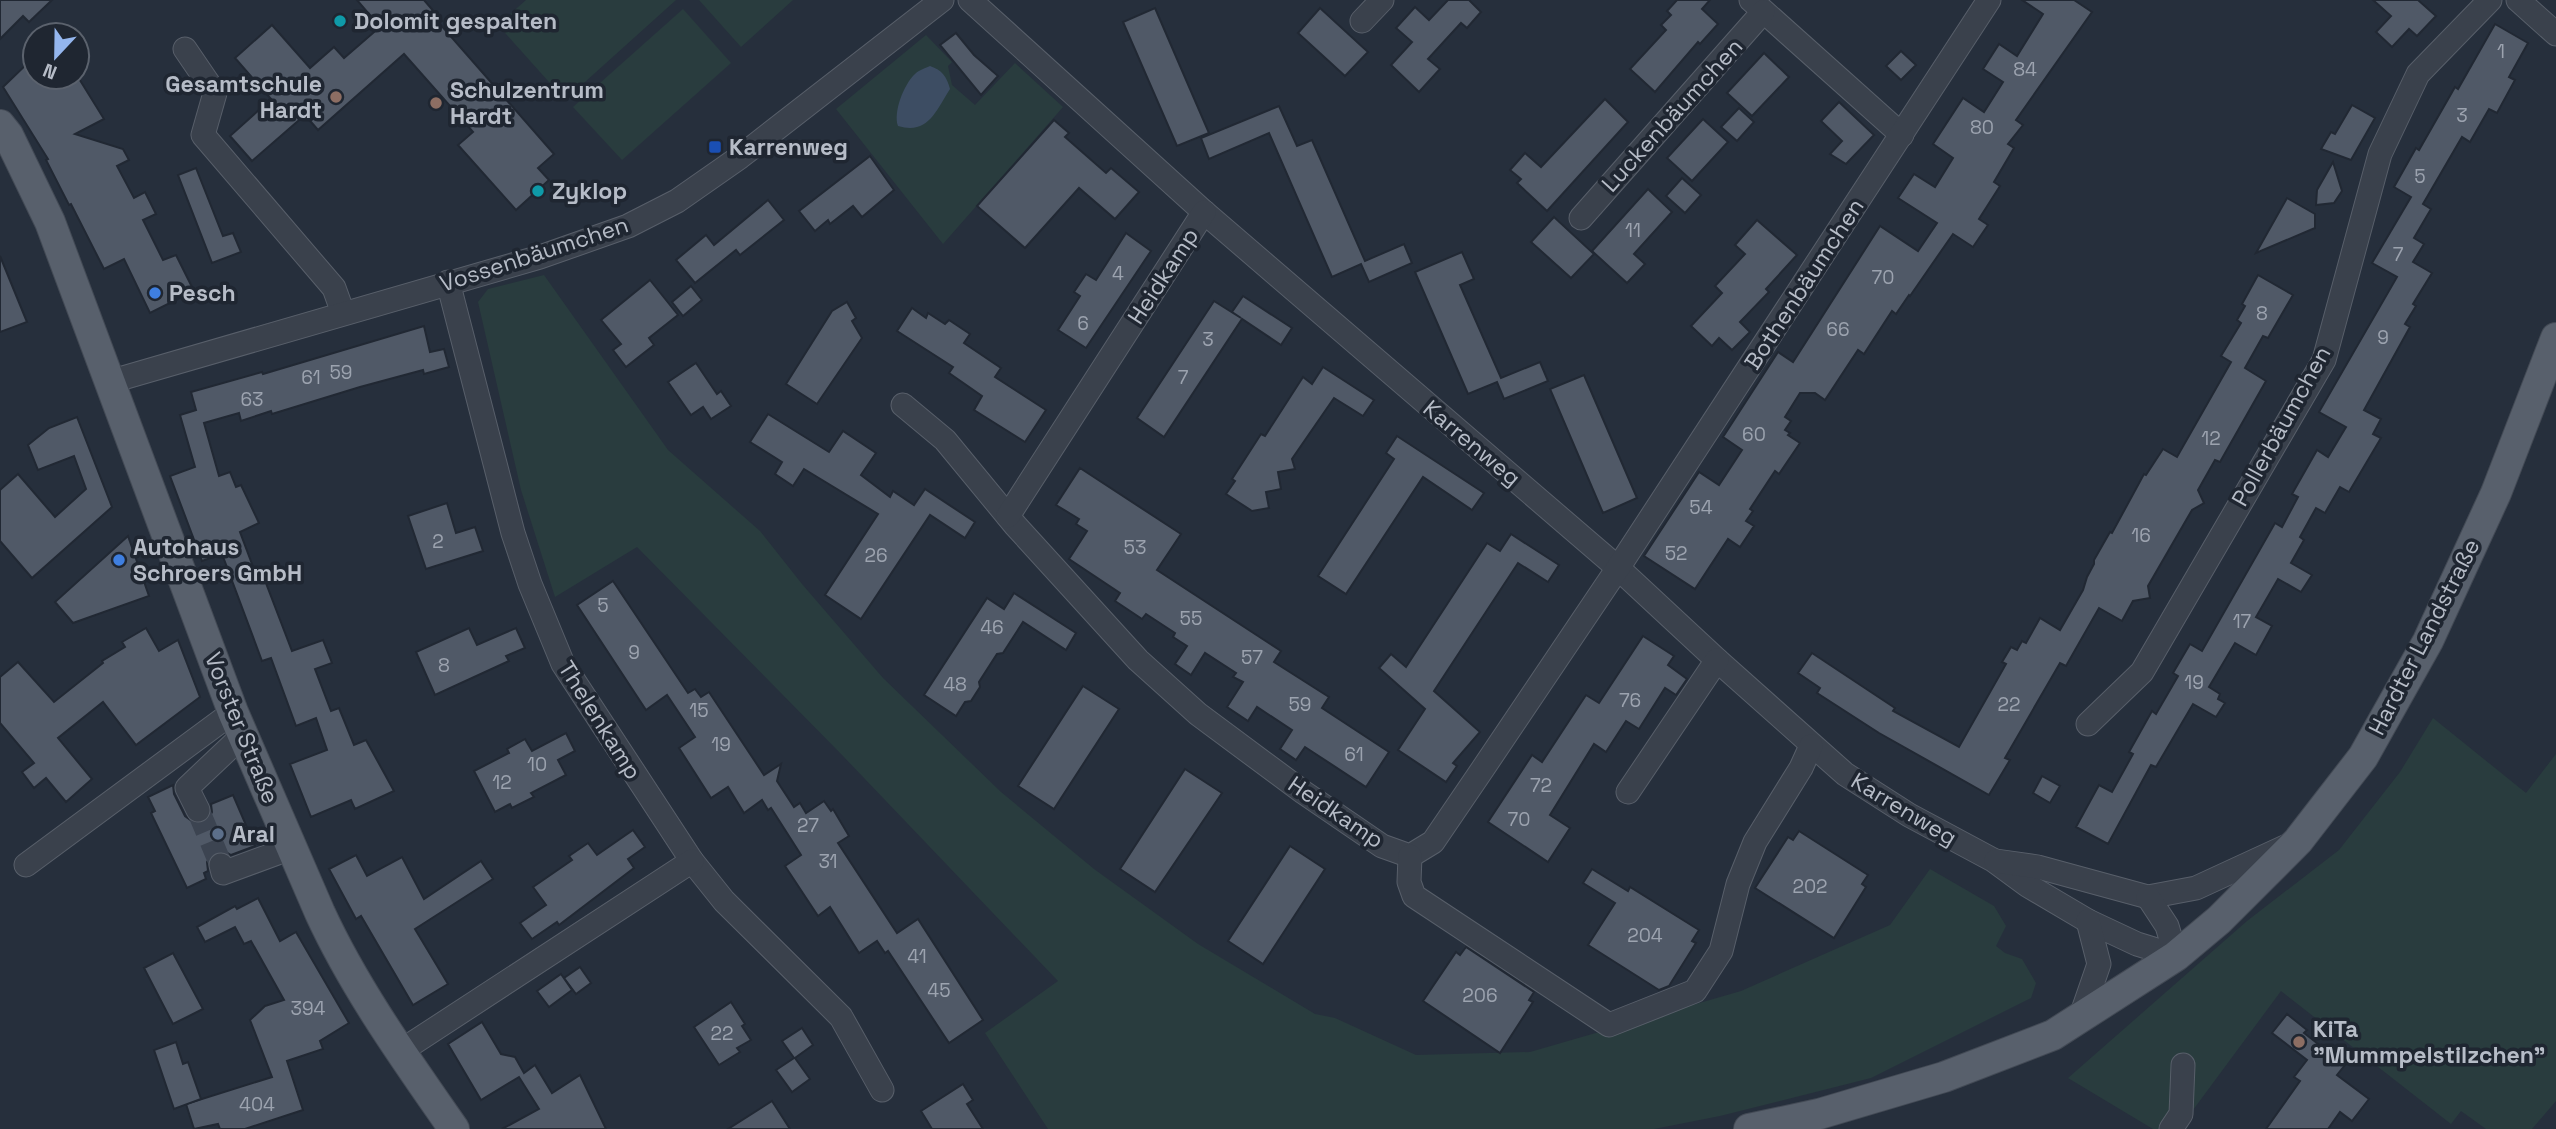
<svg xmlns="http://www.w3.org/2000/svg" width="2556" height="1129" font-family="'Space Grotesk',sans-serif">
  <rect width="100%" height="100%" fill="#262f3c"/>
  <g fill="#293c3e">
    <path d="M526 0H676L565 100 498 25Z"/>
    <path d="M699 0H793L741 47Z"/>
    <path d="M683 9 731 63 622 160 573 107Z"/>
    <path d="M926 35 952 62 948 66 952 85 975 105 1015 63 1063 107 943 244 836 109Z"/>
    <path d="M544 275 668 450 760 531 802 584 883 678 1001 792 1094 869 1198 944 1315 1014 1335 1018 1416 1055 1530 1052 1741 991 1890 925 1930 869 1994 906 2006 926 1996 946 2005 953 2022 959 2036 983 2031 998 1871 1078 1720 1116 1654 1129H1048L985 1033 1058 981 843 756 637 547 555 597 521 490 478 302 488 289Z"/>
    <path d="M2433 718 2526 793 2556 754V1101L2532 1129H2486L2461 1111 2451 1124 2281 991 2179 1129H2153L2068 1078 2247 921 2339 850 2400 772Z"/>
  </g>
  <path fill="#3d4d63" d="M930 66C942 70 947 77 950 89 936 111 928 135 898 126 893 112 904 84 915 74 919 70 926 68 930 66Z"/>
  <g fill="#505967" stroke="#212833" stroke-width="2">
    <path d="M0 0H52L29 22 23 16 0 39Z"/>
    <path d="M357 0H424L442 21 439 23 554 154 538 168 549 180 516 210 458 145 473 132 404 54 318 130 305 115 252 161 230 136 271 99 235 58 272 25 310 68 334 47 344 58 380 27Z"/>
    <path d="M1448 0H1469L1481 12 1467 28 1461 23 1428 59 1440 69 1419 92 1391 65 1412 42 1396 28 1415 7 1429 20Z"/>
    <path d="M1677 0H1710L1702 9 1718 24 1700 44 1698 42 1655 92 1630 69 1666 30 1661 25 1671 15 1667 11Z"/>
    <path d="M2022 0H2074L2092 12 2016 120 2023 125 2008 144 2014 148 1994 182 2000 186 1979 219 1988 225 1973 247 1953 234 1910 296 1909 295 1896 314 1892 311 1864 354 1858 350 1825 400 1815 393H1800L1785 417 1791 421 1785 430 1790 433 1788 435 1800 443 1779 474 1775 471 1750 509 1753 511 1746 521 1754 526 1740 547 1728 539 1695 589 1644 556 1699 472 1719 485 1742 450 1723 437 1778 352 1793 362 1880 226 1918 251 1937 223 1898 198 1914 174 1935 187 1953 158 1933 144 1963 98 1984 112 2003 82 1983 69 1999 44 2017 56 2043 14Z"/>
    <path d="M2373 0H2418L2436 16 2417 36 2409 29 2392 47 2376 32 2391 16Z"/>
    <path d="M1155 8 1209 133 1177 146 1123 22Z"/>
    <path d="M1320 8 1368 52 1345 76 1298 33Z"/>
    <path d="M2495 24 2528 43 2509 77 2515 80 2497 113 2489 109 2470 142 2462 137 2423 204 2431 209 2414 238 2424 244 2413 262 2432 273 2413 304 2416 306 2405 324 2410 327 2364 410 2381 419 2373 434 2381 438 2349 492 2340 487 2325 513 2316 508 2300 537 2304 540 2291 563 2312 575 2301 592 2278 579 2256 617 2272 626 2256 655 2235 643 2209 687 2220 694 2218 699 2225 703 2216 717 2193 704 2156 767 2151 765 2108 844 2076 827 2099 785 2112 792 2133 754 2129 752 2152 711 2156 714 2178 676 2173 673 2190 644 2202 651 2275 523 2282 527 2298 497 2292 494 2317 450 2328 457 2346 427 2319 412 2397 277 2372 263 2411 197 2394 187 2416 148 2419 150 2455 87 2458 89Z"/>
    <path d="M956 33 974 55 998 76 981 95 940 45Z"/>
    <path d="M1901 51 1916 65 1901 80 1886 66Z"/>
    <path d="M1764 53 1789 77 1752 116 1727 93Z"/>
    <path d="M35 56V77H78L104 119 75 134 123 149 129 160 117 166 134 198 145 192 156 214 143 220 163 260 176 255 194 291 150 313 124 259 104 269 71 204 69 205 46 160 48 159 3 87Z"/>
    <path d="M1605 99 1628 122 1547 211 1517 183 1521 179 1510 170 1525 153 1541 167Z"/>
    <path d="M1839 102 1874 135 1846 164 1830 154 1842 141 1821 121Z"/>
    <path d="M2352 105 2375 118 2351 160 2321 149 2331 132 2335 134Z"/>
    <path d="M1279 106 1297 146 1312 140 1365 261 1404 244 1412 263 1369 282 1361 264 1332 277 1269 133 1209 159 1201 138Z"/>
    <path d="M1739 108 1754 122 1737 141 1721 127Z"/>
    <path d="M1703 119 1728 142 1692 181 1667 158Z"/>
    <path d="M1054 120 1069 133 1065 137 1106 173 1111 168 1139 192 1115 219 1079 188 1025 248 977 206Z"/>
    <path d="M870 156 894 190 862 217 853 206 830 224 828 220 815 231 799 211Z"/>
    <path d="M2333 162 2342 191 2334 203 2316 205 2317 190Z"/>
    <path d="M196 168 223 236 233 233 241 252 212 263 178 175Z"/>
    <path d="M1682 178 1701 195 1685 213 1666 196Z"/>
    <path d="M1648 189 1672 212 1634 254 1645 264 1627 283 1592 251Z"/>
    <path d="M2287 198 2315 214V228L2256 253Z"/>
    <path d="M768 200 784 220 740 255 736 250 695 283 676 260 706 235 714 245Z"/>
    <path d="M1554 217 1594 254 1571 278 1531 242Z"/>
    <path d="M1757 220 1797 255 1766 289 1769 292 1740 322 1750 332 1732 350 1719 338 1712 346 1691 326 1722 293 1715 286 1745 254 1735 245Z"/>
    <path d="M1126 233 1151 251 1086 348 1058 330 1080 296 1074 292 1086 274 1096 280Z"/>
    <path d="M1462 252 1474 279 1460 285 1501 378 1540 362 1548 381 1504 399 1497 382 1468 394 1415 272Z"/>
    <path d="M0 256 27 322 0 332Z"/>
    <path d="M2258 275 2293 295 2268 338 2263 336 2245 368 2266 381 2220 462 2215 460 2198 490 2204 503 2192 510 2148 586 2150 598 2133 601 2122 621 2099 608 2066 666 2060 663 2005 758 2010 760 1989 795 1879 733 1817 693 1820 688 1798 673 1812 653 1895 708 1893 711 1959 747 2006 664 2002 662 2011 647 2017 650 2022 641 2026 643 2040 618 2060 630 2083 590 2087 577 2094 564V560L2110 532 2112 533 2144 474 2146 475 2163 449 2177 457 2231 362 2221 356 2241 323 2237 320 2245 306 2242 304Z"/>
    <path d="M650 280 678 315 649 338 654 345 626 367 613 350 621 344 601 320Z"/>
    <path d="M691 286 702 300 683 316 672 302Z"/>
    <path d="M1243 296 1292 328 1281 345 1242 319 1164 437 1137 418 1214 301 1241 318 1232 312Z"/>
    <path d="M847 302 856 318 852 321 862 338 817 404 786 384 832 311Z"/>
    <path d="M912 308 926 318 928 313 945 324 949 320 970 334 964 343 1001 368 995 377 1046 410 1025 442 974 410 982 396 949 373 953 367 897 331Z"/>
    <path d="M424 326 430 352 444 349 449 367 424 374 423 370 360 387 272 414 271 411 241 421 239 413 204 423 219 476 230 472 236 487 241 485 259 523 240 532 258 580 264 578 292 651 323 640 332 663 315 669 331 711 339 708 354 745 366 740 394 791 355 809 351 800 311 817 290 764 327 750 316 718 296 726 271 658 262 661 222 554 202 561 170 476 195 467 180 415 196 410 191 392 262 372 263 374Z"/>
    <path d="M696 363 717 394 721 391 731 406 711 419 703 407 691 415 668 382Z"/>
    <path d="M1323 367 1374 400 1363 416 1334 398 1292 459 1295 469 1278 472 1281 489 1266 492 1269 508 1252 511 1226 494 1235 481 1232 479 1261 434 1265 436 1303 377 1312 384Z"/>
    <path d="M1584 375 1637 498 1603 513 1550 389Z"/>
    <path d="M768 414 829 452 843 431 876 453 861 475 890 497 893 491 914 505 925 489 975 522 965 538 930 515 861 619 825 595 878 514 804 469 793 486 775 474 782 462 750 442Z"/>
    <path d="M77 417 112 507 32 578 0 541V490L18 474 55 517 86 489 74 456 38 470 28 445 49 428Z"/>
    <path d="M1397 436 1484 493 1472 510 1423 477 1346 594 1318 576 1394 459 1386 453Z"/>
    <path d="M1080 468 1181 534 1157 570 1281 651 1274 662 1329 697 1322 708 1389 752 1366 787 1305 747 1296 760 1280 749 1292 730 1257 707 1248 721 1227 707 1243 682 1233 677 1236 673 1205 653 1191 675 1175 664 1187 646 1173 637 1175 633 1146 614 1142 619 1115 601 1120 593 1069 559 1087 531 1076 524 1079 519 1056 505Z"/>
    <path d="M447 503 456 533 475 527 483 551 426 569 408 516Z"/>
    <path d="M1511 534 1559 565 1548 582 1518 563 1434 691 1480 732 1453 763 1457 766 1446 782 1398 750 1425 709 1379 668 1391 654 1406 667 1487 543 1500 551Z"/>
    <path d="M128 536 149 596 73 623 55 602Z"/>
    <path d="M613 581 688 693 695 689 701 697 709 692 764 775 781 764 777 781 794 807 800 803 806 813 824 801 831 811 833 809 849 836 838 843 897 933 918 919 983 1020 949 1043 888 951 885 953 877 941 859 953 830 907 818 916 785 866 801 855 771 808 768 810 762 800 744 813 728 787 711 798 679 748 695 737 667 695 646 710 577 605Z"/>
    <path d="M1014 593 1076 633 1066 650 1023 622 1003 653 997 654 979 682 980 687 971 701 965 702 956 716 924 695 987 598 1004 609Z"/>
    <path d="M146 628 159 651 178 640 200 697 136 745 103 702 58 738 92 779 66 802 46 778 34 788 22 772 34 763 0 723V677L18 662 54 702 103 663 102 661 125 647 122 642Z"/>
    <path d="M469 628 477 645 516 628 525 648 506 656 509 661 435 695 416 652Z"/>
    <path d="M1643 636 1674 656 1668 665 1687 679 1676 695 1665 688 1639 729 1626 721 1606 752 1594 744 1550 815 1570 828 1548 862 1488 822 1532 755 1542 762 1586 695 1599 703Z"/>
    <path d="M1083 686 1119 709 1054 809 1018 786Z"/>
    <path d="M566 733 575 751 558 760 566 775 531 793 534 797 512 808 510 804 495 812 474 771 509 753 507 749 525 739 532 751Z"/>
    <path d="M1185 769 1222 793 1155 892 1120 869Z"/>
    <path d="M2042 776 2060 786 2050 803 2033 793Z"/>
    <path d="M173 785 174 794 185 816 196 824 204 823 209 818 212 812 211 804 233 795 255 846 231 855 224 851 212 855 207 862 208 871 204 873 206 879 187 888 151 813 155 811 148 797Z"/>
    <path d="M633 830 645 847 628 859 634 868 559 925 557 922 532 939 520 923 546 905 533 887 572 860 569 856 588 843 597 855Z"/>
    <path d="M1799 831 1868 875 1862 884 1866 887 1834 938 1755 888 1788 837 1793 840Z"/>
    <path d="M1290 846 1325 869 1263 964 1228 941Z"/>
    <path d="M356 855 367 876 402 857 424 899 481 861 493 879 415 929 448 984 413 1005 361 916 356 919 329 869Z"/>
    <path d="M1592 869 1628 891 1630 887 1699 930 1692 941 1696 943 1669 986 1659 990 1588 945 1615 903 1583 883Z"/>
    <path d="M258 898 280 941 296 932 349 1023 320 1041 323 1049 287 1061 303 1110 245 1129H220L218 1124 194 1129 186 1104 272 1077 250 1020 265 1006 284 1000 251 941 244 944 235 927 205 942 197 927 235 906 237 909Z"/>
    <path d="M1466 947 1534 992 1529 1000 1533 1002 1500 1053 1423 1001 1456 952 1460 955Z"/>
    <path d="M173 953 203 1009 173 1024 144 968Z"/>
    <path d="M580 967 591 983 576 994 564 978Z"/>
    <path d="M561 974 572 990 549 1007 537 991Z"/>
    <path d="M731 1002 745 1024 742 1026 751 1040 737 1048 740 1052 719 1065 694 1027Z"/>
    <path d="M2287 1014 2307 1030 2304 1033 2345 1065 2337 1075 2369 1099 2352 1121 2340 1112 2328 1129H2266L2300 1081 2294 1077 2307 1060 2272 1033Z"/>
    <path d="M482 1022 501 1054 515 1057 524 1073 535 1065 552 1093 580 1075 606 1129H502L539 1109 519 1077 481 1100 448 1044Z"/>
    <path d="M802 1028 813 1045 795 1058 810 1079 792 1092 776 1070 794 1058 782 1041Z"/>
    <path d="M176 1042 183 1064 188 1062 201 1099 174 1109 154 1050Z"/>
    <path d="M963 1084 973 1100 967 1104 983 1129H932L921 1111Z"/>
    <path d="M772 1101 790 1129H728Z"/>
  </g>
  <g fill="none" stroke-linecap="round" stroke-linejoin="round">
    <path stroke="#3c4451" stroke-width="23" stroke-dasharray="23 11" stroke-linecap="butt" d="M198 810 221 865"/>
    <g stroke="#585f6a" stroke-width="25">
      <g id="minor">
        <path d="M970 0 1204 212 1618 568 1717 660 1845 774 1909 815 1993 860 2027 885 2088 921 2137 944 2176 956"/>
        <path d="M1751 0 1902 135"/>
        <path d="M2518 0 2556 34"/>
        <path d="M1362 21 1382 0"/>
        <path d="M185 49 215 93 203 135 334 288 343 313"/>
        <path d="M1581 218 1763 12"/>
        <path d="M448 282 513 533 530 584 563 664 692 861 724 901 841 1017 882 1090"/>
        <path d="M109 382 540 257 628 226 677 201 740 157 942 0"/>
        <path d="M903 405 945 440 1015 525 1138 660 1198 714 1303 792 1382 846 1410 856 1433 842 1482 770 1618 568 1989 0"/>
        <path d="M1008 516 1204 212"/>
        <path d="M2088 724 2142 672 2324 360 2380 154 2418 74 2490 0"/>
        <path d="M1628 792 1717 660"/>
        <path d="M198 810 187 788 243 735"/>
        <path d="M1410 856 1409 882 1414 896 1609 1025 1695 991 1721 951 1738 884 1755 842 1801 768 1811 746"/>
        <path d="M1996 861 2038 867 2148 897 2196 888 2287 846"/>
        <path d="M26 865 233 712"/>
        <path d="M221 865 223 873 291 848"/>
        <path d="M2148 897 2167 926 2176 956"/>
        <path d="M2081 1016 2099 964 2088 921"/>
        <path d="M401 1051 692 861"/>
        <path d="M2171 1129 2181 1114 2183 1065"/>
      </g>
    </g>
    <g stroke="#434a55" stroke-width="32">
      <g id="major">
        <path d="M0 125 8 135 50 222 233 712 320 913C355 989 406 1060 454 1129"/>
        <path d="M1749 1129 1819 1114 1944 1077 2053 1035 2176 956 2219 920 2298 841 2363 757 2428 641 2496 493 2556 338"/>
      </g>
    </g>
    <use href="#minor" stroke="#3a414c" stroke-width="23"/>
    <use href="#major" stroke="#58606c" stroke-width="30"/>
  </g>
  <g fill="#0f9aa8" stroke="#1f2631" stroke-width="2.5">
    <circle cx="340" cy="21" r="7"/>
    <circle cx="538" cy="191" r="7"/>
  </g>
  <g fill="#8d6e63" stroke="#1f2631" stroke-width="2.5">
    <circle cx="336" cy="97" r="7"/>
    <circle cx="436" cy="103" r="7"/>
    <circle cx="2299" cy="1042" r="7"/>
  </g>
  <rect fill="#1a4fb4" stroke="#1f2631" stroke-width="2.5" x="708" y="140" width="14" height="14" rx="3.5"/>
  <g fill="#3f7fe0" stroke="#1f2631" stroke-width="2.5">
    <circle cx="155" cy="293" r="7"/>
    <circle cx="119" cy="560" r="7"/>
  </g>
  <circle fill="#5c6f8a" stroke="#1f2631" stroke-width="2.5" cx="218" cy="834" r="7"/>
  <g text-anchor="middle" stroke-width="7" stroke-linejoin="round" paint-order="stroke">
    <g font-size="19" fill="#9ca3af">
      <text x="2501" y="58">1</text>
      <text x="2025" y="76">84</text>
      <text x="2462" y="122">3</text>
      <text x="1982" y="134">80</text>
      <text x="2420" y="183">5</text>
      <text x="1633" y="237">11</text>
      <text x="2398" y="261">7</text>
      <text x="1118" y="280">4</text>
      <text x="1883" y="284">70</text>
      <text x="2262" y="320">8</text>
      <text x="1083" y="330">6</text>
      <text x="1838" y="336">66</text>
      <text x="2383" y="344">9</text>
      <text x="1208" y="346">3</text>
      <text x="341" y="379">59</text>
      <text x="311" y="384">61</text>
      <text x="1183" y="384">7</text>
      <text x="252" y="406">63</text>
      <text x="1754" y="441">60</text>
      <text x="2211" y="445">12</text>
      <text x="1701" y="514">54</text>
      <text x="2141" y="542">16</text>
      <text x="438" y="548">2</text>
      <text x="1135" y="554">53</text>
      <text x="1676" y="560">52</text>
      <text x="876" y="562">26</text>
      <text x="603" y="612">5</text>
      <text x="1191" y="625">55</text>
      <text x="2242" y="628">17</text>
      <text x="992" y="634">46</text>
      <text x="634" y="659">9</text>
      <text x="1252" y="664">57</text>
      <text x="444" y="672">8</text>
      <text x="2194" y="689">19</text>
      <text x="955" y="691">48</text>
      <text x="1630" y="707">76</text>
      <text x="1300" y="711">59</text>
      <text x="2009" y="711">22</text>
      <text x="699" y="717">15</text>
      <text x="721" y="751">19</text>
      <text x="1354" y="761">61</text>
      <text x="537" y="771">10</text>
      <text x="502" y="789">12</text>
      <text x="1541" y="792">72</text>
      <text x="1519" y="826">70</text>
      <text x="808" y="832">27</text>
      <text x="828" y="868">31</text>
      <text x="1810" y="893">202</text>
      <text x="1645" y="942">204</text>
      <text x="917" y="963">41</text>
      <text x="939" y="997">45</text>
      <text x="1480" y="1002">206</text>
      <text x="308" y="1015">394</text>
      <text x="722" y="1040">22</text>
      <text x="257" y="1111">404</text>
    </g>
    <g font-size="23" font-weight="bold" fill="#b6bcc7" stroke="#1f2631" text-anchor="start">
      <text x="354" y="29">Dolomit gespalten</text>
      <text x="322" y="92" text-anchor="end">Gesamtschule<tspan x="322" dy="26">Hardt</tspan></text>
      <text x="450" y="98">Schulzentrum<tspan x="450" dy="26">Hardt</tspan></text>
      <text x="729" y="155">Karrenweg</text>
      <text x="552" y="199">Zyklop</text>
      <text x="169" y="301">Pesch</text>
      <text x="133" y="555">Autohaus<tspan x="133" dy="26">Schroers GmbH</tspan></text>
      <text x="232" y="842">Aral</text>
      <text x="2313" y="1037">KiTa<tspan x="2313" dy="26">"Mummpelstilzchen"</tspan></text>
    </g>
    <g font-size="23" fill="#b6bcc7" stroke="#1f2631">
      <text transform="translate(1672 115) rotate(-48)" y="8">Luckenbäumchen</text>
      <text transform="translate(534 254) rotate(-18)" y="8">Vossenbäumchen</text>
      <text transform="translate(1163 276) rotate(-57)" y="8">Heidkamp</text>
      <text transform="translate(1804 284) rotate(-57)" y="8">Bothenbäumchen</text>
      <text transform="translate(2281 426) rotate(-61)" y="8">Pollerbäumchen</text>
      <text transform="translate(1472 443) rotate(40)" y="8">Karrenweg</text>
      <text transform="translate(2424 637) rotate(-63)" y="8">Hardter Landstraße</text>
      <text transform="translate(600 720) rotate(58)" y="8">Thelenkamp</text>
      <text transform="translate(242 728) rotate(68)" y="8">Vorster Straße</text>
      <text transform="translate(1904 809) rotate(31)" y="8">Karrenweg</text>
      <text transform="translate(1336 812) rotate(34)" y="8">Heidkamp</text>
    </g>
  </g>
  <g transform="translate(56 56) rotate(202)"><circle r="33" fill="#1f2631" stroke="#5b626d" stroke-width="2"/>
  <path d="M0-5L12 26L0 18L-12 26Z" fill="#94b6ee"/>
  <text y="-10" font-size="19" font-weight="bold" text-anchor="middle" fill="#b6bcc7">N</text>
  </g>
</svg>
